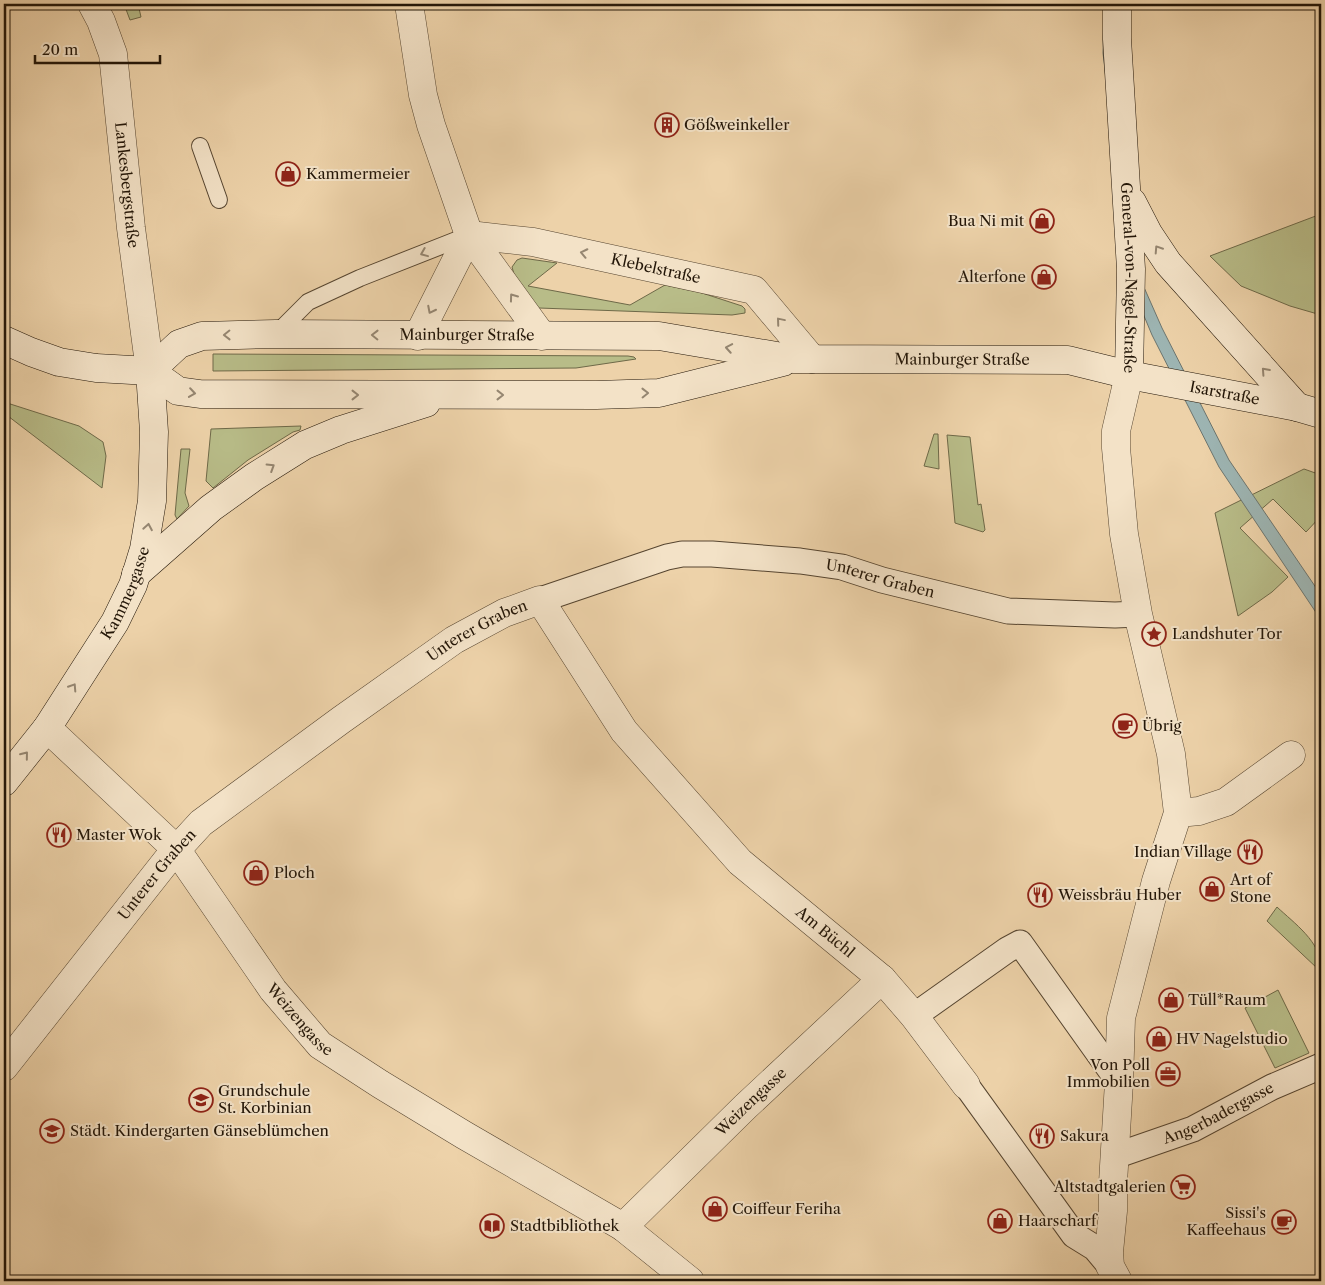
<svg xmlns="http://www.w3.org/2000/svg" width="1325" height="1285" font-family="'Libre Caslon Text',serif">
  <rect width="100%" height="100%" fill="#edd2a9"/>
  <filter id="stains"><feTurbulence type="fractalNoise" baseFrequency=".004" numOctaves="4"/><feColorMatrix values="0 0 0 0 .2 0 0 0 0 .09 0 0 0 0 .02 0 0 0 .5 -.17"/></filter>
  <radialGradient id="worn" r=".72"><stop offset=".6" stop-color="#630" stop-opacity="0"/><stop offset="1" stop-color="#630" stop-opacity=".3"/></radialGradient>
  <g fill="#b8bc88" stroke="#6e6948">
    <path d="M124 4H138L141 17 130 20Z"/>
    <path d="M1321 214V315L1290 306 1241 286 1210 256Z"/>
    <path d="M522 258 557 263 528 286 630 305 665 285 699 292 742 306 745 309V313L732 315 539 308 535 305 514 274 512 267 517 260Z"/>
    <path d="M213 354 628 356 634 357 636 359 576 368 213 371Z"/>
    <path d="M4 402 79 426 103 442 106 456 102 488 4 413Z"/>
    <path d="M301 426 300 430 293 432 248 460 213 488 206 481 211 429Z"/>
    <path d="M934 434H938L939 469 924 466Z"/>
    <path d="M947 435 970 437 978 505 981 504 985 530 983 532 955 523Z"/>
    <path d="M181 449H190L185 493 189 506 177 519 175 515Z"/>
    <path d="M1304 469 1321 475V516L1306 532 1273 499 1240 528 1288 577 1272 592 1238 616 1215 513Z"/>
    <path d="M1277 907C1294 923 1321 942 1321 967L1318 969 1267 921Z"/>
    <path d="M1278 990 1309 1053 1275 1068 1245 1008Z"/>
  </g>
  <path fill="#9db5b3" stroke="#6c756f" d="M1104 4 1139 276 1162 328 1229 460 1321 595V620L1219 467 1152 335 1129 280 1103 53Z"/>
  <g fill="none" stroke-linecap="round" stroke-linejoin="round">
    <g stroke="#564530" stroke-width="18">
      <g id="service">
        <path d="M200 146 219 200"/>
        <path d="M276 334 308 302 360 278 469 235"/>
      </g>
    </g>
    <g stroke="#564530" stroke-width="27">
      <g id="pedestrian">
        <path id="s1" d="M540 600 667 557 682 554H712L800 561 842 567 882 580 1008 611 1115 615 1138 614"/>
        <path d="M914 1016 1007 950 1020 943 1119 1082"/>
        <path d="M966 1085 1074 1235 1095 1248 1110 1266"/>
        <path id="s2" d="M1115 1156 1193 1129 1272 1087 1321 1066"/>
      </g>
    </g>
    <g stroke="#564530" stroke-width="29">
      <g id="minor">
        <path id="s3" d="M92 4 101 21 113 54 131 228 150 371"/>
        <path d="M409 4 423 95 431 125 469 235 542 336"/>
        <path id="s4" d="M469 235 533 242 754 290 812 359"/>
        <path d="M418 336 469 235"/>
        <path id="s5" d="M47 728 176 849 273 990 320 1045 380 1084 464 1135 623 1227 690 1281"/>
        <path d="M1178 813 1199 811 1226 802 1291 755"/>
        <path id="s6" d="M4 1067 168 859 201 823 341 720 454 640 504 613 540 600 624 731 740 862 882 979 914 1016 966 1085"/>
        <path id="s7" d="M623 1227 745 1107 882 979"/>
        <path d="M1118 1281 1110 1266 1109 1252 1113 1211V1183L1119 1082 1121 1018 1156 881 1178 813 1171 754 1138 614 1124 534 1116 448V431L1129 375"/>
      </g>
    </g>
    <g stroke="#231608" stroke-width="29">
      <g id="secondary">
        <path id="s8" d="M1117 4V39L1131 269 1129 375"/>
        <path d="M1132 202 1148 233 1168 263 1297 407"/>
        <path d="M4 340 31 352 59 362 96 368 150 371 178 391 200 394 596 395 659 393 783 362"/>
        <path id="s9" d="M150 371 179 344 202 336 276 334 659 336 794 359 1068 360 1129 375 1297 407 1321 414"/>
        <path d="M136 574 211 508 254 477 305 445 341 430 426 403"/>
        <path id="s10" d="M4 782 47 728 115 622 133 585 144 549 152 501 154 432 150 371"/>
      </g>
    </g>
    <use href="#service" stroke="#f3e2c7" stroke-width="16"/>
    <use href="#pedestrian" stroke="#f3e2c7" stroke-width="25"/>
    <use href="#minor" stroke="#f3e2c7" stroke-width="28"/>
    <use href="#secondary" stroke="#f3e2c7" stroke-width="28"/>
  </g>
  <defs><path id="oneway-chevron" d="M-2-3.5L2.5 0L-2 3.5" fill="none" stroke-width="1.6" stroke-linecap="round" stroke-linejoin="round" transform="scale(1.25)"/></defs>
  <g stroke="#958671">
    <use href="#oneway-chevron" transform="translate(1158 249) rotate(-123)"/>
    <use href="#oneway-chevron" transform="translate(424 253) rotate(158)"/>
    <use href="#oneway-chevron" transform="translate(584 253) rotate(-168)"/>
    <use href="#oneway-chevron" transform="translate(513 297) rotate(-126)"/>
    <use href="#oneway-chevron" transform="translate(431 310) rotate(117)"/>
    <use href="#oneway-chevron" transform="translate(780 321) rotate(-130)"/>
    <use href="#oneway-chevron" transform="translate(227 335) rotate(179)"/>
    <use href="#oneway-chevron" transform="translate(375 335) rotate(-179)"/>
    <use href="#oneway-chevron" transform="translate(729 348) rotate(-170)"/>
    <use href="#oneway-chevron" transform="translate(1265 371) rotate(-132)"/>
    <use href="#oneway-chevron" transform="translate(192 393) rotate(8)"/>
    <use href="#oneway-chevron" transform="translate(645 393) rotate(-1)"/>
    <use href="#oneway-chevron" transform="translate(355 395)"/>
    <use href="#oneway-chevron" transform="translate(500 395)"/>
    <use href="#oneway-chevron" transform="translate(271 467) rotate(-32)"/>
    <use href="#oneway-chevron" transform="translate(148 527) rotate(-80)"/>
    <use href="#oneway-chevron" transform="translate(73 687) rotate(-57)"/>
    <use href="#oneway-chevron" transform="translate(25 755) rotate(-51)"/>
  </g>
  <defs>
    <g id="building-ring" transform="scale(1.25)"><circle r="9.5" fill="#f3e2c7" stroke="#8f2418" stroke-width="1.5"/><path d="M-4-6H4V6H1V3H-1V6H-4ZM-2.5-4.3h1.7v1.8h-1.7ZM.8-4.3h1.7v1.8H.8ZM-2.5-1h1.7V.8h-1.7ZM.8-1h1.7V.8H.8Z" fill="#8f2418"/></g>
    <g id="shop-ring" transform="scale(1.25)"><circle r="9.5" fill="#f3e2c7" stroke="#8f2418" stroke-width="1.5"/><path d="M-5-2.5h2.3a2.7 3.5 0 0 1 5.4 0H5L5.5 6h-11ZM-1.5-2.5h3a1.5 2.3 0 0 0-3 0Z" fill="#8f2418"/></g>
    <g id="sight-ring" transform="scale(1.25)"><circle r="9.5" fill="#f3e2c7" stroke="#8f2418" stroke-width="1.5"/><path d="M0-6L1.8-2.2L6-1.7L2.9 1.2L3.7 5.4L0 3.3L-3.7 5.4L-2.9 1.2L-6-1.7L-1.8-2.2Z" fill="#8f2418"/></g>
    <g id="cafe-ring" transform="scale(1.25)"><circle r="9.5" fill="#f3e2c7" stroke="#8f2418" stroke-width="1.5"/><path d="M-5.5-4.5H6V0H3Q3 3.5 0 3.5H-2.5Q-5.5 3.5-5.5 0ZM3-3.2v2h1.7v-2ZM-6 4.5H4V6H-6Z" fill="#8f2418"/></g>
    <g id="restaurant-ring" transform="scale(1.25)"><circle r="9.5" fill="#f3e2c7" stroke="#8f2418" stroke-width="1.5"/><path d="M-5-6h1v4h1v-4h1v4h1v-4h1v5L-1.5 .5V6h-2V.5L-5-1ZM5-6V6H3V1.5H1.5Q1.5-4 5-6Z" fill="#8f2418"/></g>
    <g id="office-ring" transform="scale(1.25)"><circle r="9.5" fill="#f3e2c7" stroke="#8f2418" stroke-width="1.5"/><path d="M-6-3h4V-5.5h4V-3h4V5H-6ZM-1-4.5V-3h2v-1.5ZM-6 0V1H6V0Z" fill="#8f2418"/></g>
    <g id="school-ring" transform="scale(1.25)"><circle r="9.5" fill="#f3e2c7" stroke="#8f2418" stroke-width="1.5"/><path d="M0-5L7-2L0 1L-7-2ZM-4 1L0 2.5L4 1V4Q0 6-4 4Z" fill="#8f2418"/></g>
    <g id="supermarket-ring" transform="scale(1.25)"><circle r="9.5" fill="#f3e2c7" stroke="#8f2418" stroke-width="1.5"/><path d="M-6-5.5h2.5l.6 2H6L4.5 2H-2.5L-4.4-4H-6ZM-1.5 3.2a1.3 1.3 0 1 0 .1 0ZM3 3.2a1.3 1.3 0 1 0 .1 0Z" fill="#8f2418"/></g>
    <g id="library-ring" transform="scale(1.25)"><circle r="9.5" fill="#f3e2c7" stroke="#8f2418" stroke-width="1.5"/><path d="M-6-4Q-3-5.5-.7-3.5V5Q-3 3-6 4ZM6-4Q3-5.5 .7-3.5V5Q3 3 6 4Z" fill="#8f2418"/></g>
  </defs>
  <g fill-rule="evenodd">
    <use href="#building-ring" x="667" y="125"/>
    <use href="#shop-ring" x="288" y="174"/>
    <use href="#shop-ring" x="1042" y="221"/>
    <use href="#shop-ring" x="1044" y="277"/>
    <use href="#sight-ring" x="1154" y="634"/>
    <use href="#cafe-ring" x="1125" y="726"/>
    <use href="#restaurant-ring" x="59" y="835"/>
    <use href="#restaurant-ring" x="1250" y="852"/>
    <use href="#shop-ring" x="256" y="873"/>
    <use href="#shop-ring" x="1212" y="889"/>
    <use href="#restaurant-ring" x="1040" y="895"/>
    <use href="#shop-ring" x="1171" y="1000"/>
    <use href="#shop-ring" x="1159" y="1039"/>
    <use href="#office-ring" x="1168" y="1074"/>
    <use href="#school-ring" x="201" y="1100"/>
    <use href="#school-ring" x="52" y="1131"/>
    <use href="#restaurant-ring" x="1042" y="1136"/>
    <use href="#supermarket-ring" x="1183" y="1187"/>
    <use href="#shop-ring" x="715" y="1209"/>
    <use href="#shop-ring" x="1000" y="1221"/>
    <use href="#cafe-ring" x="1284" y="1222"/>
    <use href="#library-ring" x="492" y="1226"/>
  </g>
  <g text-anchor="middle" stroke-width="4" stroke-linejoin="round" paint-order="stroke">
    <g font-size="15" fill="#231608" stroke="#f3e2c7" text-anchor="start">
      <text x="684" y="130">Gößweinkeller</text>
      <text x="306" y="179">Kammermeier</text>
      <text x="1024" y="226" text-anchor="end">Bua Ni mit</text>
      <text x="1026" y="282" text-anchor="end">Alterfone</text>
      <text x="1172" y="639">Landshuter Tor</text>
      <text x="1142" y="731">Übrig</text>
      <text x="76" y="840">Master Wok</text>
      <text x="1232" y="857" text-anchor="end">Indian Village</text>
      <text x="274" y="878">Ploch</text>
      <text x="1230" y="885">Art of<tspan x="1230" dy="17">Stone</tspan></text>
      <text x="1058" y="900">Weissbräu Huber</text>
      <text x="1188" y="1005">Tüll*Raum</text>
      <text x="1176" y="1044">HV Nagelstudio</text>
      <text x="1150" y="1070" text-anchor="end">Von Poll<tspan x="1150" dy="17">Immobilien</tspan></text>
      <text x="218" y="1096">Grundschule<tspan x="218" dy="17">St. Korbinian</tspan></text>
      <text x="70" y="1136">Städt. Kindergarten Gänseblümchen</text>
      <text x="1060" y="1141">Sakura</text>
      <text x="1166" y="1192" text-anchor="end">Altstadtgalerien</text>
      <text x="732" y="1214">Coiffeur Feriha</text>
      <text x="1266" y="1218" text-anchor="end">Sissi's<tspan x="1266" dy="17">Kaffeehaus</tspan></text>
      <text x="1018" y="1226">Haarscharf</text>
      <text x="510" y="1231">Stadtbibliothek</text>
    </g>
    <g font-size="15" fill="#231608" stroke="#f3e2c7">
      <text dy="5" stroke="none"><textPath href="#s3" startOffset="186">Lankesbergstraße</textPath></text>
      <text dy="5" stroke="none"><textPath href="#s4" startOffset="190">Klebelstraße</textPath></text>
      <text dy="5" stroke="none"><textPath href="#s8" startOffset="274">General-von-Nagel-Straße</textPath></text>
      <text dy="5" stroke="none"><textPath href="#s9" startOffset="329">Mainburger Straße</textPath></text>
      <text dy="5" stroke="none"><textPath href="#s9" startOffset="826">Mainburger Straße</textPath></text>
      <text dy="5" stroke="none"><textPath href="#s9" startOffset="1092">Isarstraße</textPath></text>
      <text dy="5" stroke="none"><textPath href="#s1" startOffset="350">Unterer Graben</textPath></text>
      <text dy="5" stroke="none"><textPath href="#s10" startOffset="226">Kammergasse</textPath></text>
      <text dy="5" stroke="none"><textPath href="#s6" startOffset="651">Unterer Graben</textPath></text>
      <text dy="5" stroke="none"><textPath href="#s6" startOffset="246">Unterer Graben</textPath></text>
      <text dy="5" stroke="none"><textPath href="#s6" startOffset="1162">Am Büchl</textPath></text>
      <text dy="5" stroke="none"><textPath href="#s5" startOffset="388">Weizengasse</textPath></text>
      <text dy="5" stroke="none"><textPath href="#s7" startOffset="179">Weizengasse</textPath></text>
      <text dy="5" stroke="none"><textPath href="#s2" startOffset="112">Angerbadergasse</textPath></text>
    </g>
  </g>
  <rect width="1325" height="1285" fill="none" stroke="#edd2a9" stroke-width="20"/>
  <rect x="5" y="5" width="1315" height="1275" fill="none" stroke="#231608" stroke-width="2.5"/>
  <rect x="10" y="10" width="1305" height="1265" fill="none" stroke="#231608"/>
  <path d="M35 55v8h125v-8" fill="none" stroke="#231608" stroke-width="2.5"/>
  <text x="42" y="55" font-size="15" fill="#231608" stroke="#f3e2c7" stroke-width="4" paint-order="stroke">20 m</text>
  <rect width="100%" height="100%" filter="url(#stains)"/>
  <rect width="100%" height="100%" fill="url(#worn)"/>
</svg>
